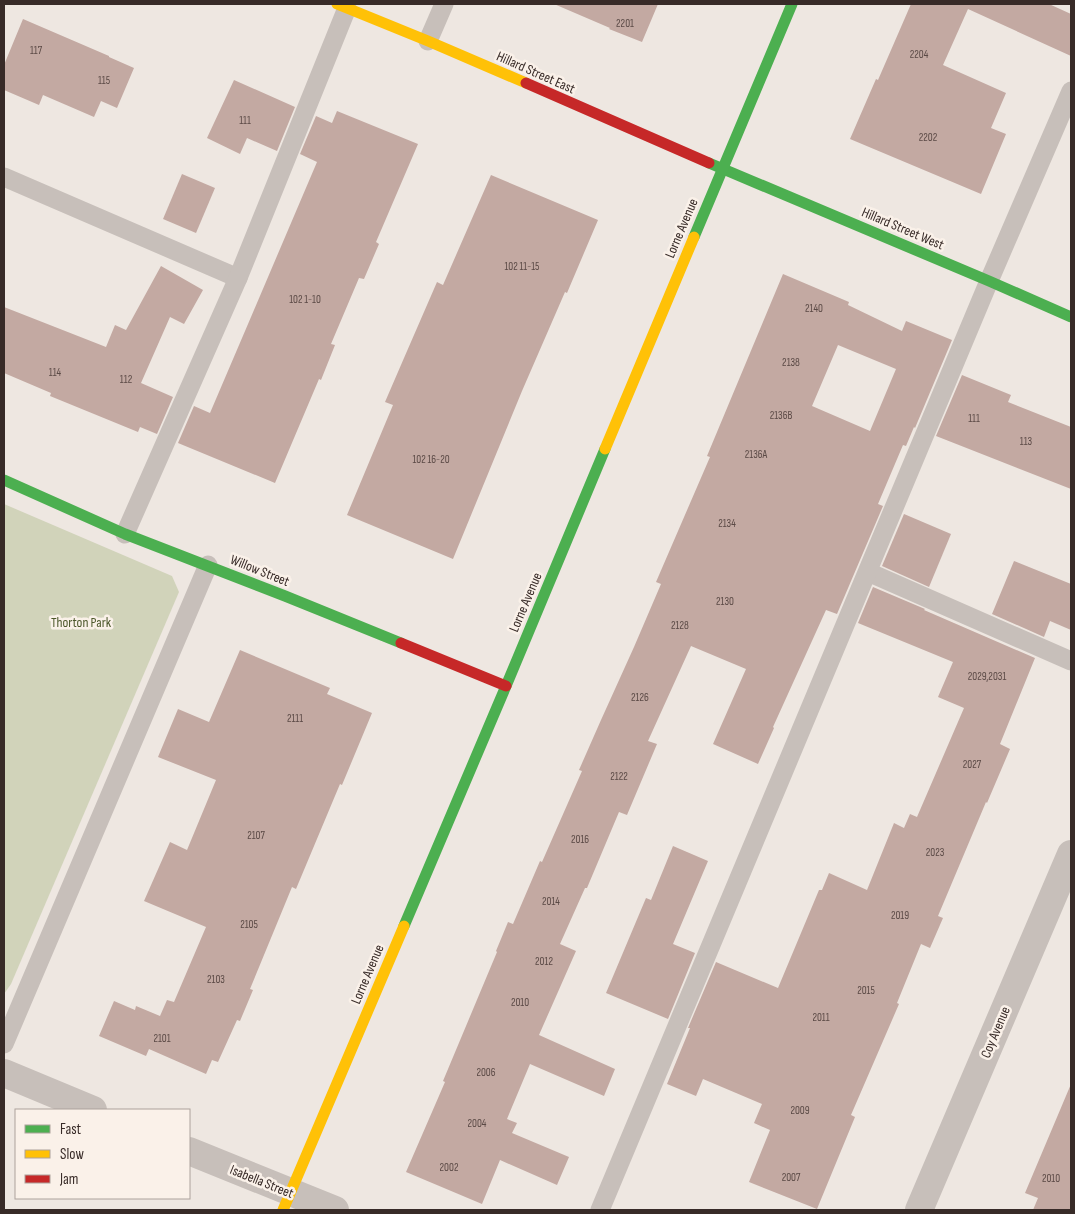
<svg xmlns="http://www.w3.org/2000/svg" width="1075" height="1214" font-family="'Sofia Sans Condensed',sans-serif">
  <rect width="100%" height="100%" fill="#eee7e1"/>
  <path fill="#d1d3ba" d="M4 504 172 576 179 592 11 984 4 994Z"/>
  <g fill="#c3a9a2" fill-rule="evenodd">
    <path d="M554 4H658L642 42 609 29 610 28Z"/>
    <path d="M911 4H1049L1071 14V56L968 9 943 65 1006 93 991 128 1006 134 981 194 850 139 876 79 878 80Z"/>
    <path d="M23 19 109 56V57L134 68 117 108 101 101 94 117 43 95 39 105 4 90V65Z"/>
    <path d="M234 80 295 107 277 151 247 138 240 154 207 138Z"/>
    <path d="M337 111 418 144 376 242 379 244 364 279 359 278 331 344 335 345 321 380 319 379 275 483 178 443 194 406 210 413 251 317 317 162 300 154 316 116 332 123Z"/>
    <path d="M182 174 215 188 196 233 163 219Z"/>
    <path d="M491 175 598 220 567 293 565 292 522 391 453 559 347 515 393 405 385 402 404 358 437 282 443 285Z"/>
    <path d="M161 266 203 290 184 324 170 317 141 383 173 397 157 434 140 427 138 432 50 396 51 393 4 373V307L106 347 115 325 126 330Z"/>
    <path d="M783 274 849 302 848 305 902 331 906 321 952 340 915 428 914 427 906 446 903 445 878 504 883 506 837 614 826 610 773 727 774 728 758 764 713 744 746 669 691 646 648 741 657 744 627 815 619 812 587 888H585L560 944 576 951 539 1035 615 1069 604 1096 530 1064 507 1119 517 1123 512 1133 569 1157 557 1185 500 1160 482 1204 406 1172 445 1082 443 1081 497 952 496 951 508 922 513 924 540 861 542 862 582 771 579 770 601 720 634 647 661 584 656 582 710 457 707 456ZM838 345 896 369 870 431 812 406Z"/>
    <path d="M962 375 1011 395 1008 402 1071 427V489L936 436Z"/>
    <path d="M904 514 951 534 929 587 882 566Z"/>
    <path d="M1014 561 1071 584V630L1050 621 1044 637 992 614Z"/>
    <path d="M873 587 925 609 924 610 1035 658 1000 744 1010 749 987 803 986 802 938 916 943 918 930 948 921 944 897 1003 899 1004 851 1115 855 1117 817 1209 749 1182 770 1130 754 1123 762 1104 703 1079 696 1096 667 1084 690 1028H688L716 962 778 988 819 890H822L829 873 867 890 894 823 904 828 910 814 917 817 964 708 938 697 953 662 858 623Z"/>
    <path d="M240 650 330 688 327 694 372 713 342 785 340 784 296 889 292 887 250 989 253 990 240 1021 237 1020 218 1062 212 1060 206 1074 149 1049 146 1056 99 1036 114 1001 135 1010 136 1006 160 1016 167 1000 174 1002 206 927 144 901 170 842 187 850 216 780 158 757 178 709 209 722Z"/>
    <path d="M673 846 708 861 673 944 695 953 668 1019 606 993 646 898 651 900Z"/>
    <path d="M1071 1084V1210H1033L1038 1198 1025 1193Z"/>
  </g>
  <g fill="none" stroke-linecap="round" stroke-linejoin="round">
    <g stroke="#c7bfba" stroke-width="19">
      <path d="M428 41 444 4"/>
      <path d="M4 177 238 278"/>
      <path d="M125 534 238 278 347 8"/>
      <path d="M868 572 1071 661"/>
      <path d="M4 1044 208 565"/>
      <path d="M600 1210 989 281 1071 91"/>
    </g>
    <g stroke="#c7bfba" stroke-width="28">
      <path d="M4 1073 93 1110"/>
      <path d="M189 1151 335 1210"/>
      <path d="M919 1210 1071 854"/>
    </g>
    <g stroke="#4caf50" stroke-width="11">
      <path d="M709 163 989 281 1071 317"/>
      <path d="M694 237 792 4"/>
      <path d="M4 480 125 534 285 596 401 643"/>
      <path d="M404 926 506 686 605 449"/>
    </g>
    <g stroke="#ffc107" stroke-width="11">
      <path d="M337 4 428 41 526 83"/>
      <path d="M605 449 694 237"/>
      <path d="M283 1210 404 926"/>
    </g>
    <g stroke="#c62828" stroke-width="11">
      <path d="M526 83 709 163"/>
      <path d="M401 643 506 686"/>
    </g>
  </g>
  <g text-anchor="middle" stroke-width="5" stroke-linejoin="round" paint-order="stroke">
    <g font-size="11" fill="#5b4a46">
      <text x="625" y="27">2201</text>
      <text x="36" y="54">117</text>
      <text x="919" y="58">2204</text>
      <text x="104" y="84">115</text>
      <text x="245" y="124">111</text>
      <text x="928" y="141">2202</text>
      <text x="522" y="270">102 11-15</text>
      <text x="305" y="303">102 1-10</text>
      <text x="814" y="312">2140</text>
      <text x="791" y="366">2138</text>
      <text x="55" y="376">114</text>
      <text x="126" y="383">112</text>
      <text x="781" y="419">2136B</text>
      <text x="974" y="422">111</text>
      <text x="1026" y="445">113</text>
      <text x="756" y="458">2136A</text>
      <text x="431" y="463">102 16-20</text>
      <text x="727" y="527">2134</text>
      <text x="725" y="605">2130</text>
      <text x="680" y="629">2128</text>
      <text x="987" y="680">2029,2031</text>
      <text x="640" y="701">2126</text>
      <text x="295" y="722">2111</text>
      <text x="972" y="768">2027</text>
      <text x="619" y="780">2122</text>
      <text x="256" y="839">2107</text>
      <text x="580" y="843">2016</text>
      <text x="935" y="856">2023</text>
      <text x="551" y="905">2014</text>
      <text x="900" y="919">2019</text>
      <text x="249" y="928">2105</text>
      <text x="544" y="965">2012</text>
      <text x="216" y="983">2103</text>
      <text x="866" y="994">2015</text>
      <text x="520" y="1006">2010</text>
      <text x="821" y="1021">2011</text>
      <text x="162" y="1042">2101</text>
      <text x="486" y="1076">2006</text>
      <text x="800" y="1114">2009</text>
      <text x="477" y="1127">2004</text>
      <text x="449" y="1171">2002</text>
      <text x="791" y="1181">2007</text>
      <text x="1051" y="1182">2010</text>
    </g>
    <g font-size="14" fill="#382b28" stroke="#faf1e9">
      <text transform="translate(536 72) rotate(24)" y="5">Hillard Street East</text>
      <text transform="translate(681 228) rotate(-67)" y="5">Lorne Avenue</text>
      <text transform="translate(903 228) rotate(23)" y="5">Hillard Street West</text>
      <text transform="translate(260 570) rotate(22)" y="5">Willow Street</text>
      <text transform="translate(525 602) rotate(-67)" y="5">Lorne Avenue</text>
      <text transform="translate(367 974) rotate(-67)" y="5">Lorne Avenue</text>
      <text transform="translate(995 1032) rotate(-67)" y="5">Coy Avenue</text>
      <text transform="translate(262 1181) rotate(22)" y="5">Isabella Street</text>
    </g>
    <g font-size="14" fill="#4c572b" stroke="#faf1e9">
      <text x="81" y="627">Thorton Park</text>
    </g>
  </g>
  <rect width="1075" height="1214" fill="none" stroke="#382b28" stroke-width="10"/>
  <rect x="15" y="1109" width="175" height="90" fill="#faf1e9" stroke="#aca29c"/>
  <rect x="25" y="1125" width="25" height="8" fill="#4caf50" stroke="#aca29c"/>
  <text x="60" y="1134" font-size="15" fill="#382b28">Fast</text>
  <rect x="25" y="1150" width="25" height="8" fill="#ffc107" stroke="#aca29c"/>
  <text x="60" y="1159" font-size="15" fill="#382b28">Slow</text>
  <rect x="25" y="1175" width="25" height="8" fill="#c62828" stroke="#aca29c"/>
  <text x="60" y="1184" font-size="15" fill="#382b28">Jam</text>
</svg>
